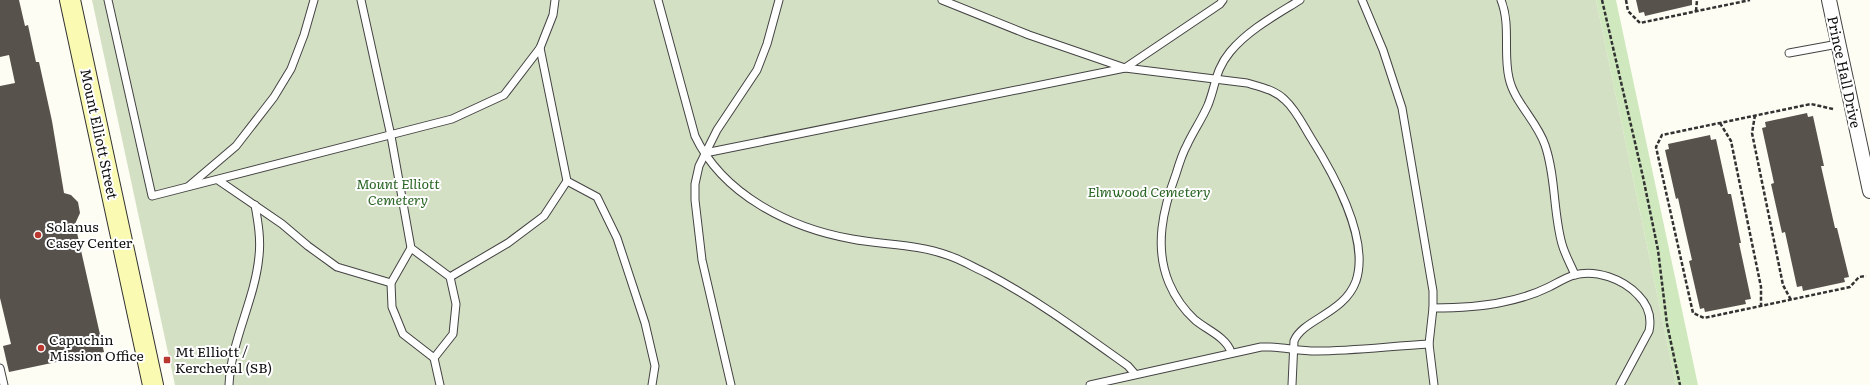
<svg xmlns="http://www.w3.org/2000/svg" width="1870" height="385" font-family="Literata,serif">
  <rect width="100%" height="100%" fill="#fefdf3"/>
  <path fill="#cfe8be" d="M1596 0H1616L1698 385H1676Z"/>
  <path fill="#d4e0c4" d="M92 0H1596L1676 385H175Z"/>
  <g fill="#58524d">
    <path d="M0 0H19L25 26 28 25 36 62H39L52 121 64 193 71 195 78 202 80 213 75 224 104 352 9 372 3 346 11 344 0 298V86L15 83 9 55 0 57Z"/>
    <path d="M1636 0H1692V5L1645 16 1644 12 1639 13Z"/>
    <path d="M1807 113 1808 117 1813 116 1824 166H1821L1835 228H1837L1849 277 1844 278 1845 282 1803 291 1802 286 1797 287 1785 232 1782 233 1771 184 1774 183 1762 128 1766 127 1765 122Z"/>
    <path d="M1710 135 1711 140 1716 139 1728 194H1731L1741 243H1739L1751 299 1745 300 1746 304 1705 312 1704 308 1700 309 1689 261 1692 260 1684 225 1678 198 1676 199 1665 150 1669 149 1668 144Z"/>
  </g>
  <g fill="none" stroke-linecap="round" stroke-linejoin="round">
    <g stroke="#434343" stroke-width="9">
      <g id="lane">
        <path d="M108 0 152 196 452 119 504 95 540 48 553 15 555 0"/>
        <path d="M361 0 391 136 411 248 450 277 456 304 453 334 434 358 440 385"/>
        <path d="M658 0 695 136C723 195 790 228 852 239 883 245 917 244 947 255 960 259 973 267 986 273 1036 299 1082 333 1128 366L1135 374"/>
        <path d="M942 0 1029 35 1125 68 1247 83C1261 87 1275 90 1285 100 1296 110 1303 125 1311 138 1333 173 1370 239 1356 281 1344 314 1303 319 1294 341L1292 385"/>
        <path d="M1362 0 1383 50 1402 108 1433 291V308L1429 344 1434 385"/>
        <path d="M1501 0C1511 25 1503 53 1509 78 1514 102 1537 121 1545 145 1556 177 1553 212 1562 244 1565 255 1571 265 1575 275"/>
        <path d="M540 48 567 181 597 197 617 238 645 323 655 366 652 385"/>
        <path d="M1789 53 1838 44"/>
        <path d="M705 153 1125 68 1220 4 1223 0"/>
        <path d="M218 180 282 224 308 246 337 267 391 283"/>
        <path d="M189 186 236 146 274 97 291 69 304 35 314 0"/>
        <path d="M411 248 391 283 392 307 403 334 434 358"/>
        <path d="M450 277 508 243 544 216 567 181"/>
        <path d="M1433 308C1457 308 1480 307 1503 302 1518 299 1535 294 1549 287 1557 283 1565 278 1574 275 1596 269 1623 279 1638 295 1648 305 1652 317 1649 331L1620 385"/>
        <path d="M1231 352C1226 337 1207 330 1195 320 1184 310 1175 297 1169 283 1154 247 1163 209 1176 174 1179 164 1182 154 1187 145 1193 132 1202 119 1208 105 1216 85 1215 70 1230 52 1248 30 1276 15 1300 0"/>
        <path d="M0 368 4 385"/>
        <path d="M229 385C231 340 255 300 259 256 261 239 258 222 255 205"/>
        <path d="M731 385 702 260 695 200V184L699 166 717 130 757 70 767 44 779 0"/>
        <path d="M1090 385 1261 347C1280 346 1297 351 1316 351 1354 351 1391 346 1429 344"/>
      </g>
    </g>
    <g stroke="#434343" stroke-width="16">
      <path id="street" d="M1829 0 1870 191"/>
    </g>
    <g stroke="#323232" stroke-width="22">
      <path id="secondary" d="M70 0 153 385"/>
    </g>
    <g stroke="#323232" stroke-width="2.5" stroke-dasharray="4 2" stroke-linecap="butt">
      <path d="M1602 0 1643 177 1658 250 1667 324 1680 385"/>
      <path d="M1626 0 1628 11 1640 23 1750 0"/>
      <path d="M1696 11 1697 0"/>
      <path d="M1833 109 1811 104 1662 135 1656 147 1693 313 1704 318 1850 287 1859 277 1866 276"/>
      <path d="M1755 115 1752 133 1783 285 1791 300"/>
      <path d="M1720 123 1731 141 1761 287V306"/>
    </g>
    <use href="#lane" stroke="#fff" stroke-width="7"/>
    <use href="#street" stroke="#fff" stroke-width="14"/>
    <use href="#secondary" stroke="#fafab2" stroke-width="20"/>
  </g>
  <g fill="#b9382f" stroke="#fff" stroke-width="1.5">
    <circle cx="38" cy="235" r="4"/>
    <circle cx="41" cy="348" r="4"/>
    <rect x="163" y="356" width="8" height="8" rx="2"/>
  </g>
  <g text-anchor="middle" stroke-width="4" stroke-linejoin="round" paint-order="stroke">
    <g font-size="14" fill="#101010" stroke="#fff">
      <text transform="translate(1844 72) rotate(78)" y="5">Prince Hall Drive</text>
      <text transform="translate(99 134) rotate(78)" y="5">Mount Elliott Street</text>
    </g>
    <g font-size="14" font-style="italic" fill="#296523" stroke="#fff">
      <text x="398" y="189">Mount Elliott<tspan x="398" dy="16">Cemetery</tspan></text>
      <text x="1149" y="197">Elmwood Cemetery</text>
    </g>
    <g font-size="14" fill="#101010" stroke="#fff" text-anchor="start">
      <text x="46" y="232">Solanus<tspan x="46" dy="16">Casey Center</tspan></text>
      <text x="49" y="345">Capuchin<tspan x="49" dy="16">Mission Office</tspan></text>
      <text x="175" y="357">Mt Elliott /<tspan x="175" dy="16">Kercheval (SB)</tspan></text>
    </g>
  </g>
</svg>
